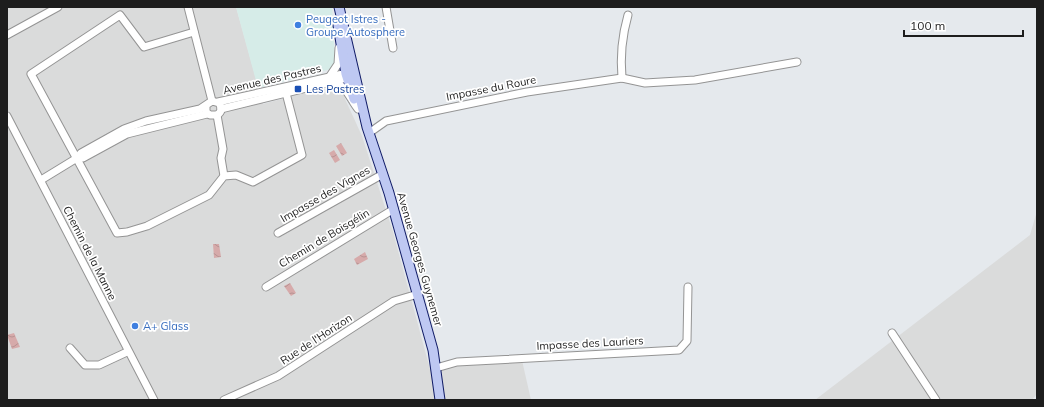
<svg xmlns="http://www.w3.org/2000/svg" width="1044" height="407" font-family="Mulish,sans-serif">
  <defs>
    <pattern id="water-waves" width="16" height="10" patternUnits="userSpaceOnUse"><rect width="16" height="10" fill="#d6aaaa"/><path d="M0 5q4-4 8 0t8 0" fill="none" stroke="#b79292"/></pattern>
  </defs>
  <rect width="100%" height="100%" fill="#e5e9ed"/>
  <g fill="#dadbdb">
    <path d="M7 7H236L263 104 314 90 340 88 362 136 393 232 430 369 521 356 531 400H7Z"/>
    <path d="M1037 211V394L1032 400H815L1030 235Z"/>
  </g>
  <path fill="#d6ece8" d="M236 7H332L335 63 331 69 258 88Z"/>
  <g fill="url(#water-waves)">
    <path d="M341 143 347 153 342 156 336 146Z"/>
    <path d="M334 150 340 160 335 163 329 153Z"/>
    <path d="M213 244H219L221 257 214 258Z"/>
    <path d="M365 252 368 259 357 265 354 259Z"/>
    <path d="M290 283 296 293 291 296 284 286Z"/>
    <path d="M14 333 20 347 12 349 7 335Z"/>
  </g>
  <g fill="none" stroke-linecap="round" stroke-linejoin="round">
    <g stroke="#949494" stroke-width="9">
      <g id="street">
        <path d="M188 7 212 101"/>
        <path d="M386 7 393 48"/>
        <path d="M194 32 144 47 120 15 31 74 117 233 127 232 147 226 209 195 224 176 236 175 253 182 302 155 286 93"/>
        <path d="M7 35 58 7"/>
        <path d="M330 76 338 64 339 48"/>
        <path d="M622 78C620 56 622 36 628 15"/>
        <path d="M332 82C347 85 349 98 358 109"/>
        <path d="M218 102 343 74H350"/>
        <path d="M221 109 343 79 350 74"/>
        <path d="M217 115 223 149 221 158 224 176"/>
        <path d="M7 116 154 400"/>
        <path d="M369 133 386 121 527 92 622 78 645 83 695 80 797 62"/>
        <path d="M77 158H83L127 134 207 114"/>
        <path d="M41 180 77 158 81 153 124 129 146 121 200 109 212 101 219 103C222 108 222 112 217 115H210L206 112V105"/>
        <path d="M278 233 383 174"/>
        <path d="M266 287 394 209"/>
        <path d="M892 333 936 400"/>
        <path d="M70 348 85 365H99L127 352"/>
        <path d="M436 368 457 362 679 350 687 341 688 287"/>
        <path d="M224 400 278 376 394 301 418 294"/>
      </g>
    </g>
    <g stroke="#111c67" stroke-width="11">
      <g id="secondary">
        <path d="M339 7 367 127 389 193 433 350 440 400"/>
        <path d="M338 25 346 74 354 99"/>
      </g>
    </g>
    <use href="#street" stroke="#fff" stroke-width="7"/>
    <use href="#secondary" stroke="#bec8f2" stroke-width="9"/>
  </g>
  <g fill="#3f7fe0" stroke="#fff" stroke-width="1.5">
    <circle cx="298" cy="25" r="4"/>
    <circle cx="135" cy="326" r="4"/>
  </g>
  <rect fill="#1a4fb4" stroke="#fff" stroke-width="1.5" x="294" y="85" width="8" height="8" rx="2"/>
  <g text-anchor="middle" stroke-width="3.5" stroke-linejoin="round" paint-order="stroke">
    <g font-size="11" fill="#366cbe" stroke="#fff" text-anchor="start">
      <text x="306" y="23">Peugeot Istres -<tspan x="306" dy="13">Groupe Autosphere</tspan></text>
      <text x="143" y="330">A+ Glass</text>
    </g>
    <g font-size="11" fill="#1d1d1d" stroke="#fff">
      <text transform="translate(272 79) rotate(-13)" y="4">Avenue des Pastres</text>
      <text transform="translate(491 88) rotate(-11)" y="4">Impasse du Roure</text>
      <text transform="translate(325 194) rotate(-30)" y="4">Impasse des Vignes</text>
      <text transform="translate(324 238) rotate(-31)" y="4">Chemin de Boisgélin</text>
      <text transform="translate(90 253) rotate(63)" y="4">Chemin de la Manne</text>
      <text transform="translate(420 259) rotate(74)" y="4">Avenue Georges Guynemer</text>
      <text transform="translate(316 339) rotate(-33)" y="4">Rue de l'Horizon</text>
      <text transform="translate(590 343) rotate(-3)" y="4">Impasse des Lauriers</text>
    </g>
    <g font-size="11" fill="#164399" stroke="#fff" text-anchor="start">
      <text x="306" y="93">Les Pastres</text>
    </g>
  </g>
  <rect width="1044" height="407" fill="none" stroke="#1d1d1d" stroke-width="16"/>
  <path d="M904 30v6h119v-6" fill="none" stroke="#1d1d1d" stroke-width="2"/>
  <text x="910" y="30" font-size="12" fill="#1d1d1d" stroke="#ffffff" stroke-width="3" paint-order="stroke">100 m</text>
</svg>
